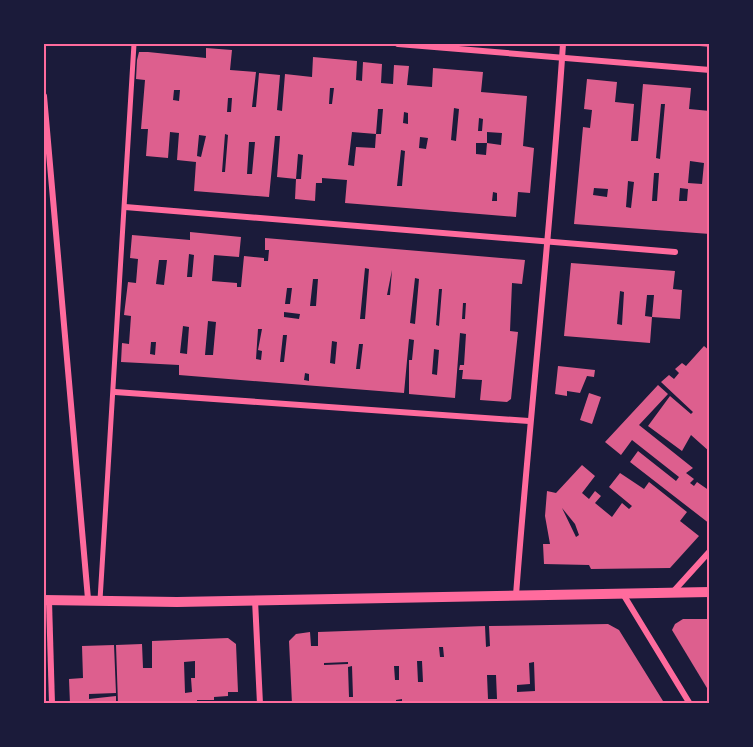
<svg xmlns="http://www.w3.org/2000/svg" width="753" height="747" font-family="'Nunito Sans',sans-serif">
  <rect width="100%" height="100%" fill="#1b1b3a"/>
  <g fill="#dd5f8e" fill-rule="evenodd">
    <path d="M689 44H710V47L689 45Z"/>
    <path d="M206 48 232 50 230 70 256 72 252 107H256L259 73 280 75 277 110 282 111 285 74 312 77 313 57 357 61 356 80 362 81 363 62 382 64 381 83 393 84 394 65 409 66 407 85 432 87 433 68 483 72 481 92 527 96 523 146 534 148 530 193 518 192 516 217 345 203 347 180 322 178V183H316L315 201 295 199 296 179 277 177 280 136H275L269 197 194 191 196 162 177 160 179 133 170 132 168 158 146 156 148 129H141L145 80 136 79 137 60 139 52H148L206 58ZM330 88H334L332 104H329ZM174 90H180L179 101 173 100ZM228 98H232L231 112H227ZM454 108 459 109 456 141 451 140ZM378 109H383L381 134H376L375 148 356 147 354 166 348 165 352 132 376 134ZM404 112 408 113V124L403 123ZM479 118 483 119 482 131H478ZM487 132 502 133 501 145 487 143 486 155 476 154V143H487ZM225 134 228 135 225 172H222ZM199 135 206 136 201 157 197 156ZM420 137 428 138 426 149 419 148ZM249 142H255L252 174H247ZM401 150 405 151 402 186H397ZM298 154 303 155 301 179H296ZM493 192 497 193V201H492Z"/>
    <path d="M587 79 617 82 615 102 634 104 631 141H638L643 84 691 88 689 109 710 111V234L574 224 583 127 590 128 592 110 584 109ZM661 104H665L660 159 656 158ZM690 161 704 163 702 184 688 183ZM654 173H659L657 201H652ZM628 181 634 182 631 208 626 207ZM594 188 608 189 607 197 593 195ZM680 188 688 189 687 201H679Z"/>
    <path d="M190 232 241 237 239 257 214 255 212 281 237 283V287H241L244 256 264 258V261H268L269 250H265V238L525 260 522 284 512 283 510 331 518 332 511 399 507 402 480 400 482 380 462 379 463 370H459L460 365H464L466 334 460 333 455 398 409 394V360H412L414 340 409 339 404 393 179 375V365L121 362 122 343 129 344 131 316 124 315 128 282 136 283 138 259 130 258 132 235 190 240ZM189 254 194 255 192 277H187ZM159 260H167L164 285 156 284ZM365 268 369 269 365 319H360ZM392 270 390 295H387ZM415 278 419 279 415 324 410 323ZM313 279H318L316 306H310ZM287 288H292L290 304H285ZM439 289H442L439 326 436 325ZM463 303H466L465 319H462ZM284 312 300 314 299 319 284 317ZM208 321 216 322 213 355H205ZM183 326 189 327 187 354 180 353ZM258 329H262L258 350 262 351 261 360 256 359ZM283 335H287L284 362H280ZM332 341 337 342 335 364 330 363ZM151 342H156L155 355 150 354ZM359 344H363L360 369H356ZM434 349 439 350 437 375 432 374ZM305 373 309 374V381L304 380Z"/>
    <path d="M571 263 675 271 673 289 682 290 680 319 652 317 654 295H647L645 316 652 317 650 343 564 336ZM620 291 624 292 622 325 617 324Z"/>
    <path d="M704 346 710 351V452L691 435 682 451 648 426 670 396 691 414 693 412 661 382 669 375 674 379 679 373 675 369 682 363 686 366Z"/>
    <path d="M558 366 595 370 594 377 587 376 580 393 567 391V396L555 394Z"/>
    <path d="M658 385 668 394 639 425 693 468 686 473 694 479 690 483 694 486 697 482 710 491V524L630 462 638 451 676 481 679 477 632 440 621 455 605 442Z"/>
    <path d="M589 393 601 397 592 424 580 420Z"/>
    <path d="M582 465 595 476 582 493 589 499 595 491 601 496 595 503 612 517 622 503 629 509 632 506 609 487 620 473 644 489 649 482 687 512 680 521 699 536 670 568 591 569 589 565 544 564 543 544H550L545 516 547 491 556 493ZM562 508 575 524 579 535 576 537Z"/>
    <path d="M683 619H710V693L672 630 675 624Z"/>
    <path d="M608 624 619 630 663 701 658 704H402V699L396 700V704H292L289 641 296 634 310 632 311 646H318V632L485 626 486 647 490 646 489 626ZM439 647H443L444 657H440ZM417 661H422L423 682H418ZM348 662V664L324 665V663ZM534 662 535 691 517 692V685L530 684 529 663ZM352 666 353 697H349L348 667ZM394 666H399V680H395ZM487 675H496L497 699H488Z"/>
    <path d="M228 638 236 644 238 692H228V696L214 697V700H197V704H118L116 645 142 644 143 668H152V641ZM195 661V678H191L192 692 185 693 184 662Z"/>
    <path d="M114 645 116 693 89 694V699L116 696V704H70L69 679 83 678 82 646Z"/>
  </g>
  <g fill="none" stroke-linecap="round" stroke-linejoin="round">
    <path stroke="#ff6b9d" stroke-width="5" d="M100 600 134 44"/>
    <g stroke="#ff6b9d" stroke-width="6">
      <path d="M398 44 710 70"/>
      <path d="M44 96 88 599"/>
      <path d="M125 207 675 252"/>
      <path d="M115 392 529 421"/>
      <path d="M672 593 710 551"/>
      <path d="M623 594 690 704"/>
      <path d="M516 595C530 411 551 228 563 44"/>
      <path d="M255 600 260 704"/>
      <path d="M49 601 52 704"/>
    </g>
    <path stroke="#ff6b9d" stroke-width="10" d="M44 600 177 602 710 592"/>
  </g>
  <rect width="753" height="747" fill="none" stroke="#1b1b3a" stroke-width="90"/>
  <rect x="45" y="45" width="663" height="657" fill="none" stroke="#ff6b9d" stroke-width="2"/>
</svg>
